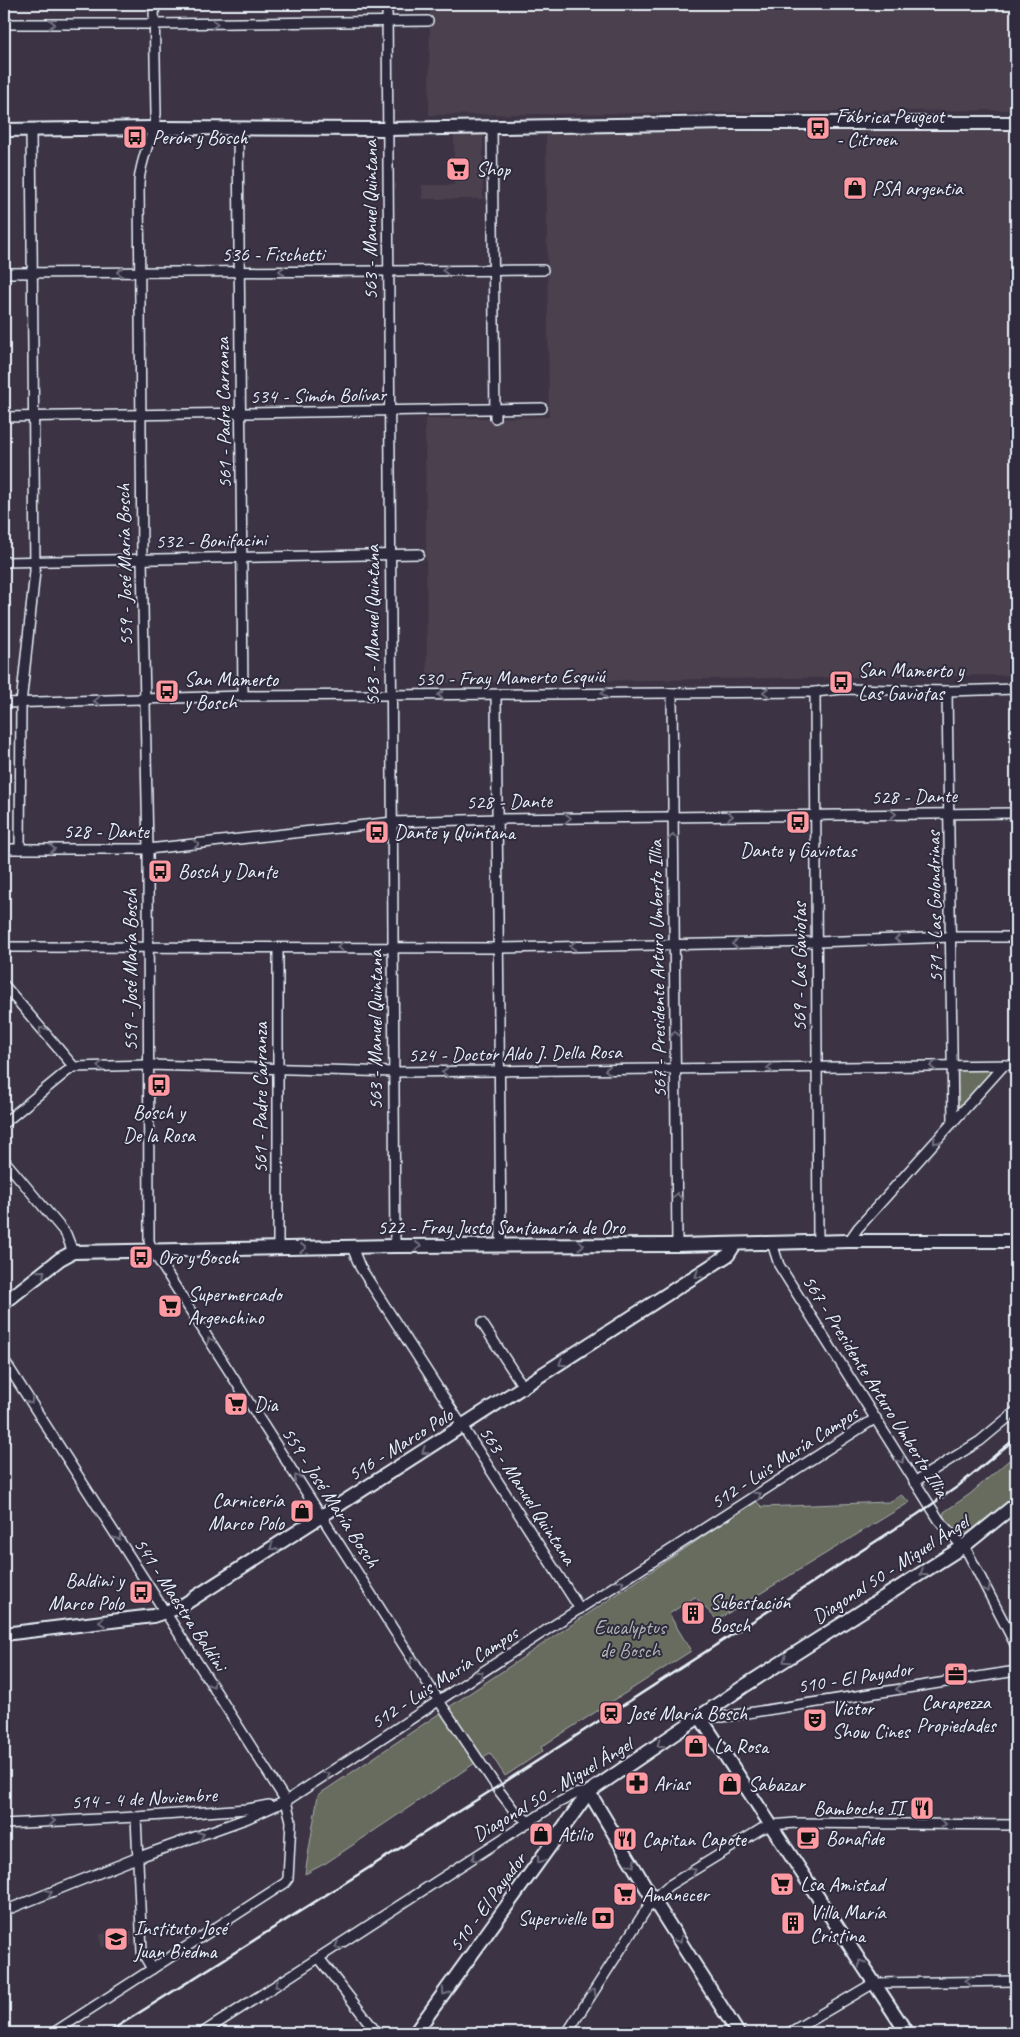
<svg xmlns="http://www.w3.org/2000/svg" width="1020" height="2037" font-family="Caveat,sans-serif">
  <rect width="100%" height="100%" fill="#3c3444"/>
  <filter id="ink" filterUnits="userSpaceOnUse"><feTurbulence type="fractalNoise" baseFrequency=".02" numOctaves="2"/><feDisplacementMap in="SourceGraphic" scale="10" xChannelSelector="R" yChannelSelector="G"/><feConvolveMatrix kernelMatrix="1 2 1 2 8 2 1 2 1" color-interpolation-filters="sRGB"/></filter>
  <g filter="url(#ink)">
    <g fill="#4c404d">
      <path d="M430 4H1016V110L429 115Z"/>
      <path d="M1016 130V675L427 683 425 419 549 417 546 133Z"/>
      <path d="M454 135H483V199H422V185H454Z"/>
      <path d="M132 1931V1945L101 1947 100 1934Z"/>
    </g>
    <g fill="#676c5e" stroke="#a8aeab">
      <path d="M996 1067 956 1110 958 1068Z"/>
      <path d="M1016 1454V1496L965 1538 959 1536 943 1519 944 1512 970 1494Z"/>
      <path d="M901 1495 910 1502 717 1620 695 1597 669 1614 691 1651 541 1747 543 1751 505 1776 490 1753 326 1863 305 1874 318 1795 756 1501 762 1507 889 1502Z"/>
    </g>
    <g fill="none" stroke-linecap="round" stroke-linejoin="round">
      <g stroke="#e8f1f8" stroke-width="12">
        <g id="street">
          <path d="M154 4 156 114C153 137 140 159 139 183L142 558 148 849 149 1241 152 1250 439 1701 500 1792 516 1813 530 1822"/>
          <path d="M387 4 395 1246"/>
          <path d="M4 24H154L428 21"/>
          <path d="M492 127 495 418"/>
          <path d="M238 129 243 696"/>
          <path d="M4 273 543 270"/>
          <path d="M4 417 542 408"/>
          <path d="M4 562 419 554"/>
          <path d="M947 691 953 1122"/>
          <path d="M815 692 818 1242"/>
          <path d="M672 693 677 1245"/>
          <path d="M496 695 501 1245"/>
          <path d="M4 703 243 696 815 692 843 689 947 691 1016 689"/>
          <path d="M4 849H148L393 822 498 819 1016 813"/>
          <path d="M20 849 21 704 35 571 31 130"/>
          <path d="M4 947 498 948 816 942 952 937H1016"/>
          <path d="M278 948V1248"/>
          <path d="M4 985 74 1067"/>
          <path d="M4 1123 66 1072 74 1067 149 1065 394 1072 1016 1065"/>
          <path d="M4 1160 66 1234 73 1252"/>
          <path d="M849 1241 858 1228 1004 1065"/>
          <path d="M772 1243 779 1265 939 1520 968 1553 1016 1646"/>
          <path d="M352 1247 360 1267 580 1609"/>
          <path d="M482 1323 524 1388"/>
          <path d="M4 1360 286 1801 291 1821 288 1879 285 1883 53 2033"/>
          <path d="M914 1482 980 1441 1016 1411"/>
          <path d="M700 1717H722L1016 1671"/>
          <path d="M136 1817 142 1952 152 1969"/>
          <path d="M4 1824 136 1817 247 1809 269 1805"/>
          <path d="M4 1911 139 1857 248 1818 286 1801 551 1627 876 1418"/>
          <path d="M319 1958 377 2033"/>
          <path d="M202 2033 558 1803 575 1794 589 1792"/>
          <path d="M567 2033 653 1899 668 1886 761 1829 772 1825 795 1823 1016 1825"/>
          <path d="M789 2033 874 1983 1016 1981"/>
        </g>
      </g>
      <g stroke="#e8f1f8" stroke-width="16">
        <g id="secondary">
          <path d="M4 130 154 128 388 129 732 123H1016"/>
          <path d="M4 1303 60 1259 73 1252 395 1246 677 1245 849 1241H1016"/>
          <path d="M4 1634 153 1616 180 1607 728 1255 735 1244"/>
          <path d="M700 1717 907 2033"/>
          <path d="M589 1792 653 1899 738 2033"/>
          <path d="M415 2033 589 1792 746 1685 964 1546 1016 1504"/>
        </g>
      </g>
      <use href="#street" stroke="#2f2a3d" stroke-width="9"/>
      <use href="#secondary" stroke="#2f2a3d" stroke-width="12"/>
      <path stroke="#e8f1f8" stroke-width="2.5" d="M107 2033 497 1787 918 1514 957 1487 1016 1438"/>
    </g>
    <defs><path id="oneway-chevron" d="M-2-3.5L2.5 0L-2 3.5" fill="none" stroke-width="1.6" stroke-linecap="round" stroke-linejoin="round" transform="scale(1.25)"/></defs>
    <g stroke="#70707e">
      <use href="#oneway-chevron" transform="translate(52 24)"/>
      <use href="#oneway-chevron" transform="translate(215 24)"/>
      <use href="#oneway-chevron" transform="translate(445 270) rotate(180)"/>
      <use href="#oneway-chevron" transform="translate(282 271) rotate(179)"/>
      <use href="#oneway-chevron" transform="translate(120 272) rotate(-180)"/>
      <use href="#oneway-chevron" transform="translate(766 692) rotate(180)"/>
      <use href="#oneway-chevron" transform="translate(604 693) rotate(179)"/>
      <use href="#oneway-chevron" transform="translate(441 695) rotate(180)"/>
      <use href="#oneway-chevron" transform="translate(97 701) rotate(178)"/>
      <use href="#oneway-chevron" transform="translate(893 814) rotate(-1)"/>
      <use href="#oneway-chevron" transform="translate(730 816)"/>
      <use href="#oneway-chevron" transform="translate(568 818) rotate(-1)"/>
      <use href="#oneway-chevron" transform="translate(673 837) rotate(-90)"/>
      <use href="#oneway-chevron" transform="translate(196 844) rotate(-6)"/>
      <use href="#oneway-chevron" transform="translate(52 849)"/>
      <use href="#oneway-chevron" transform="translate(898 939) rotate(178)"/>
      <use href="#oneway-chevron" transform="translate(735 944) rotate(179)"/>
      <use href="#oneway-chevron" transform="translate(573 946) rotate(179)"/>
      <use href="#oneway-chevron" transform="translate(340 947) rotate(179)"/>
      <use href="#oneway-chevron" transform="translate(42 1030) rotate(-131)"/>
      <use href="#oneway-chevron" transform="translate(675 1034) rotate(-91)"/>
      <use href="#oneway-chevron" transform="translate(100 1066) rotate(179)"/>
      <use href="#oneway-chevron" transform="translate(933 1066) rotate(179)"/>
      <use href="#oneway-chevron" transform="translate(770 1068) rotate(180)"/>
      <use href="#oneway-chevron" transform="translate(608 1070) rotate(179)"/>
      <use href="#oneway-chevron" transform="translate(445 1072) rotate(180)"/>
      <use href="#oneway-chevron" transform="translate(936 1141) rotate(132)"/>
      <use href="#oneway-chevron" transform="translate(677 1196) rotate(-90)"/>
      <use href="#oneway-chevron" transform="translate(581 1245)"/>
      <use href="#oneway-chevron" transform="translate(418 1246) rotate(-1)"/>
      <use href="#oneway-chevron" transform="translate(303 1248)"/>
      <use href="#oneway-chevron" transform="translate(42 1273) rotate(-39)"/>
      <use href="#oneway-chevron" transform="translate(698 1275) rotate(147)"/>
      <use href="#oneway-chevron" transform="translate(210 1341) rotate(-122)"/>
      <use href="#oneway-chevron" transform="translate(562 1363) rotate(147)"/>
      <use href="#oneway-chevron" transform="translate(30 1401) rotate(57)"/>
      <use href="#oneway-chevron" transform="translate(425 1451) rotate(148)"/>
      <use href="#oneway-chevron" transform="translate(901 1460) rotate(59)"/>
      <use href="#oneway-chevron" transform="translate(297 1478) rotate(-122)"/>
      <use href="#oneway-chevron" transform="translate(758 1495) rotate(-33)"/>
      <use href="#oneway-chevron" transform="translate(118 1537) rotate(57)"/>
      <use href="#oneway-chevron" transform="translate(273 1547) rotate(147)"/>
      <use href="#oneway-chevron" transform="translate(923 1573) rotate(147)"/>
      <use href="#oneway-chevron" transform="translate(621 1583) rotate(-33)"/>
      <use href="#oneway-chevron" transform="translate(987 1589) rotate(63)"/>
      <use href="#oneway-chevron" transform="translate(102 1622) rotate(173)"/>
      <use href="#oneway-chevron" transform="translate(413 1660) rotate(-123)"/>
      <use href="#oneway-chevron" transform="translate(786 1660) rotate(147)"/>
      <use href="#oneway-chevron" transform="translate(480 1674) rotate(-33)"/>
      <use href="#oneway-chevron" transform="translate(212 1684) rotate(58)"/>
      <use href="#oneway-chevron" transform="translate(899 1689) rotate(171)"/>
      <use href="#oneway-chevron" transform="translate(660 1744) rotate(146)"/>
      <use href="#oneway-chevron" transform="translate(327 1775) rotate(-33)"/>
      <use href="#oneway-chevron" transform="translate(52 1821) rotate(-3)"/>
      <use href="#oneway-chevron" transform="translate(943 1824) rotate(1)"/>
      <use href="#oneway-chevron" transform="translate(201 1835) rotate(-20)"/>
      <use href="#oneway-chevron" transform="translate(475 1858) rotate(147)"/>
      <use href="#oneway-chevron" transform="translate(540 1860) rotate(126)"/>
      <use href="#oneway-chevron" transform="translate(632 1864) rotate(59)"/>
      <use href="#oneway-chevron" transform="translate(693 1871) rotate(-31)"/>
      <use href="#oneway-chevron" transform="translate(49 1893) rotate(-22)"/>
      <use href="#oneway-chevron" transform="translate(679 1940) rotate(58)"/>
      <use href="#oneway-chevron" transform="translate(338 1946) rotate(148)"/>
      <use href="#oneway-chevron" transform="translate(861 1963) rotate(-123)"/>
      <use href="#oneway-chevron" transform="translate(968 1981) rotate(180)"/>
      <use href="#oneway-chevron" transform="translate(278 1985) rotate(147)"/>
      <use href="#oneway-chevron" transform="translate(445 1992) rotate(126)"/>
      <use href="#oneway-chevron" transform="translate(593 1992) rotate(-58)"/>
    </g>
  </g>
  <defs>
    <g id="bus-square" transform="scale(1.25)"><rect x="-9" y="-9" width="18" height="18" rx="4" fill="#ff9aa2" stroke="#2f2a3d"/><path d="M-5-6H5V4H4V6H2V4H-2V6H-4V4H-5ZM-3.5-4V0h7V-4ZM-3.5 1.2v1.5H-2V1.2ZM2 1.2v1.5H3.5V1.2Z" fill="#111"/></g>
    <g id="supermarket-square" transform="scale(1.25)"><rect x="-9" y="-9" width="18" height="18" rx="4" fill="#ff9aa2" stroke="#2f2a3d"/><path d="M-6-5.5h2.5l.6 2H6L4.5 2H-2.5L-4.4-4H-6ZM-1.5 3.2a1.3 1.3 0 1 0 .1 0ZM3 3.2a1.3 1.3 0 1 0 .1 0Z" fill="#111"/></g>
    <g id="shop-square" transform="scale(1.25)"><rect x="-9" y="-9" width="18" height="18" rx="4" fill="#ff9aa2" stroke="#2f2a3d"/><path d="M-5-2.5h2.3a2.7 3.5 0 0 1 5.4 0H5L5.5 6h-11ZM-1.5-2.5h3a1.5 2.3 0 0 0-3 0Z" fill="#111"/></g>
    <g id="building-square" transform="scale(1.25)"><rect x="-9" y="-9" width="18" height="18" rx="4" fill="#ff9aa2" stroke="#2f2a3d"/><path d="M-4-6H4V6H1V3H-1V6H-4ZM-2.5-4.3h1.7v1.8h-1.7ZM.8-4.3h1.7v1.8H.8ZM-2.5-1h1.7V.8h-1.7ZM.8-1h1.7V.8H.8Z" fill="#111"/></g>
    <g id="office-square" transform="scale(1.25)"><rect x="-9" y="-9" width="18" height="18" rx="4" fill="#ff9aa2" stroke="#2f2a3d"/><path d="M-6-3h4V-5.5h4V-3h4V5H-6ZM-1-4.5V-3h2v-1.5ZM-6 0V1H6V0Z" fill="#111"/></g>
    <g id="station-square" transform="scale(1.25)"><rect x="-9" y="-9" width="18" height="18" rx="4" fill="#ff9aa2" stroke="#2f2a3d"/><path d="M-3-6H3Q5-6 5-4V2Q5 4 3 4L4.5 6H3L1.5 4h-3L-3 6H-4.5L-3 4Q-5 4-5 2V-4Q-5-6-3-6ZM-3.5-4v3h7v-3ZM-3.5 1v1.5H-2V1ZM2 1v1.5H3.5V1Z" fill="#111"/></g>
    <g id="theatre-square" transform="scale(1.25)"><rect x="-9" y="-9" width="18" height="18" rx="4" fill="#ff9aa2" stroke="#2f2a3d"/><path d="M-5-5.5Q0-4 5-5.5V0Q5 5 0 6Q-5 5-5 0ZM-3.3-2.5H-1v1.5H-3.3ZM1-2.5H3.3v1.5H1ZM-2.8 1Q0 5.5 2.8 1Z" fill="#111"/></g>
    <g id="pharmacy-square" transform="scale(1.25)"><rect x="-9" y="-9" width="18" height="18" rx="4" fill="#ff9aa2" stroke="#2f2a3d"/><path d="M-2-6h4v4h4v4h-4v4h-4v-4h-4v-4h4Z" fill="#111"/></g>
    <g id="restaurant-square" transform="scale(1.25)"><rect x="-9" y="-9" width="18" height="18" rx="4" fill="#ff9aa2" stroke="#2f2a3d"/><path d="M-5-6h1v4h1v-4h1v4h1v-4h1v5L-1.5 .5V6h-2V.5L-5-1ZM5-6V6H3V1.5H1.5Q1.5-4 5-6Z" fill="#111"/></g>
    <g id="cafe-square" transform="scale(1.25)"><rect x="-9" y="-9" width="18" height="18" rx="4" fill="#ff9aa2" stroke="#2f2a3d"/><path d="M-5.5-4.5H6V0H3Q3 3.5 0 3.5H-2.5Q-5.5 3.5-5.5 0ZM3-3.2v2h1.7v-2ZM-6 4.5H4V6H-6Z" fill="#111"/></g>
    <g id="bank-square" transform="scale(1.25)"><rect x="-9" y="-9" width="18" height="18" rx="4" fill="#ff9aa2" stroke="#2f2a3d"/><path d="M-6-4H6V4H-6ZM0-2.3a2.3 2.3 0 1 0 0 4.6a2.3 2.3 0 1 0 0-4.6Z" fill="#111"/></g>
    <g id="university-square" transform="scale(1.25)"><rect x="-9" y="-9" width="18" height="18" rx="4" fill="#ff9aa2" stroke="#2f2a3d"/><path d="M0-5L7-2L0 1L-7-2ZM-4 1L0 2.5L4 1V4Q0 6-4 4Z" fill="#111"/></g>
  </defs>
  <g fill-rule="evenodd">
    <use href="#bus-square" x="818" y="128"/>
    <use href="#bus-square" x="135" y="137"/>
    <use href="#supermarket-square" x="458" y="169"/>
    <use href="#shop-square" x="855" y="188"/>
    <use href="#bus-square" x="841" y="682"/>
    <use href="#bus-square" x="167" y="691"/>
    <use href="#bus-square" x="798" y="822"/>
    <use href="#bus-square" x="377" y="832"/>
    <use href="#bus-square" x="160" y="871"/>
    <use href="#bus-square" x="159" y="1085"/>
    <use href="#bus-square" x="141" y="1257"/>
    <use href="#supermarket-square" x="170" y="1306"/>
    <use href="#supermarket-square" x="236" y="1404"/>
    <use href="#shop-square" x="302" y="1511"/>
    <use href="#bus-square" x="141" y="1592"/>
    <use href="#building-square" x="693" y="1613"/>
    <use href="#office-square" x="956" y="1674"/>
    <use href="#station-square" x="611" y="1713"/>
    <use href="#theatre-square" x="815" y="1720"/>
    <use href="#shop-square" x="696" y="1746"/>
    <use href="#pharmacy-square" x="637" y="1783"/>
    <use href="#shop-square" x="730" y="1784"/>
    <use href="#restaurant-square" x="922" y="1808"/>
    <use href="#shop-square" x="541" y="1834"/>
    <use href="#cafe-square" x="808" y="1838"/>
    <use href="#restaurant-square" x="625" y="1839"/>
    <use href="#supermarket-square" x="782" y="1884"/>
    <use href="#supermarket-square" x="625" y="1894"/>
    <use href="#bank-square" x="603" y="1918"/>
    <use href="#building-square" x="793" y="1923"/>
    <use href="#university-square" x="116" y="1939"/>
  </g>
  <g text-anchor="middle" stroke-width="4" stroke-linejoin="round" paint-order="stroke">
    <g font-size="20" fill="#e8f1f8" stroke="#2f2a3d" text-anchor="start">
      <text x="836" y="123">Fábrica Peugeot<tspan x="836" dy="23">- Citroen</tspan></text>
      <text x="152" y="144">Perón y Bosch</text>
      <text x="476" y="176">Shop</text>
      <text x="872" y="195">PSA argentia</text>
      <text x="858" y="677">San Mamerto y<tspan x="858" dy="23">Las Gaviotas</tspan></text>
      <text x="184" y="686">San Mamerto<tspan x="184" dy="23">y Bosch</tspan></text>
      <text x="394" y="839">Dante y Quintana</text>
      <text x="798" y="857" text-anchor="middle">Dante y Gaviotas</text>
      <text x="178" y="878">Bosch y Dante</text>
      <text x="159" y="1119" text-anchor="middle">Bosch y<tspan x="159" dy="23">De la Rosa</tspan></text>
      <text x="158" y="1264">Oro y Bosch</text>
      <text x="188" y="1301">Supermercado<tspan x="188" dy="23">Argenchino</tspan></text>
      <text x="254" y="1411">Dia</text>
      <text x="284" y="1507" text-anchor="end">Carnicería<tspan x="284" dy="23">Marco Polo</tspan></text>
      <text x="124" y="1587" text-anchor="end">Baldini y<tspan x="124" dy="23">Marco Polo</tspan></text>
      <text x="710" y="1609">Subestación<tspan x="710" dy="23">Bosch</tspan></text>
      <text x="956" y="1709" text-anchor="middle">Carapezza<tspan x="956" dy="23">Propiedades</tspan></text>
      <text x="832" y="1715">Victor<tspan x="832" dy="23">Show Cines</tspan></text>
      <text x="628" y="1720">José María Bosch</text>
      <text x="714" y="1753">La Rosa</text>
      <text x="654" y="1790">Arias</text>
      <text x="748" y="1791">Sabazar</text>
      <text x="904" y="1815" text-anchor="end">Bamboche II</text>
      <text x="558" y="1841">Atilio</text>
      <text x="826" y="1845">Bonafide</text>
      <text x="642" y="1846">Capitan Capote</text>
      <text x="800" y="1891">Lsa Amistad</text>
      <text x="642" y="1901">Amanecer</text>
      <text x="810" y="1919">Villa María<tspan x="810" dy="23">Cristina</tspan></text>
      <text x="586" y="1925" text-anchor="end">Supervielle</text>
      <text x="134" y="1935">Instituto José<tspan x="134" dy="23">Juan Biedma</tspan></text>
    </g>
    <g font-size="20" fill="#e8f1f8" stroke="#2f2a3d">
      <text transform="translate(370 220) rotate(-90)" y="7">563 - Manuel Quintana</text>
      <text x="273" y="261">536 - Fischetti</text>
      <text transform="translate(318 395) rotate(-1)" y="7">534 - Simón Bolívar</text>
      <text transform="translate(223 413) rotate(-91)" y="7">561 - Padre Carranza</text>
      <text transform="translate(211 540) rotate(-1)" y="7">532 - Bonifacini</text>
      <text transform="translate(124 565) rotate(-91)" y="7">559 - José María Bosch</text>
      <text transform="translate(372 625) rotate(-90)" y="7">563 - Manuel Quintana</text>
      <text transform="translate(510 677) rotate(-1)" y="7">530 - Fray Mamerto Esquiú</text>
      <text transform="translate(914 796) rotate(-1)" y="7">528 - Dante</text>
      <text transform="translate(509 801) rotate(-1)" y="7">528 - Dante</text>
      <text x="106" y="838">528 - Dante</text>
      <text transform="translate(934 907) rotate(-91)" y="7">571 - Las Golondrinas</text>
      <text transform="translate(799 967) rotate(-90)" y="7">569 - Las Gaviotas</text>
      <text transform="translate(657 969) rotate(-91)" y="7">567 - Presidente Arturo Umberto Illia</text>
      <text transform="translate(130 970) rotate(-90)" y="7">559 - José María Bosch</text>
      <text transform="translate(375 1030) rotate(-90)" y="7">563 - Manuel Quintana</text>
      <text transform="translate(515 1053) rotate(-1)" y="7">524 - Doctor Aldo J. Della Rosa</text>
      <text transform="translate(260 1098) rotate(-90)" y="7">561 - Padre Carranza</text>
      <text x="501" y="1234">522 - Fray Justo Santamaría de Oro</text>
      <text transform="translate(876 1386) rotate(58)" y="7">567 - Presidente Arturo Umberto Illia</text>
      <text transform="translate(400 1444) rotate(-32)" y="7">516 - Marco Polo</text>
      <text transform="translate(784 1457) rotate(-33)" y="7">512 - Luis María Campos</text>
      <text transform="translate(528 1495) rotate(57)" y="7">563 - Manuel Quintana</text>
      <text transform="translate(331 1497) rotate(57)" y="7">559 - José María Bosch</text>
      <text transform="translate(890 1569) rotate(-33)" y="7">Diagonal 50 - Miguel Ángel</text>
      <text transform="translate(181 1604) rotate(57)" y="7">541 - Maestra Baldini</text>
      <text transform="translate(444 1677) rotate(-33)" y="7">512 - Luis María Campos</text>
      <text transform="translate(855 1677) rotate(-9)" y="7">510 - El Payador</text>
      <text transform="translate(552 1789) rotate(-31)" y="7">Diagonal 50 - Miguel Ángel</text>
      <text transform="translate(144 1798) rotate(-3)" y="7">514 - 4 de Noviembre</text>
      <text transform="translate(487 1902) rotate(-54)" y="7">510 - El Payador</text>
    </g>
    <g font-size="20" fill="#aeb5b3" stroke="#2f2a3d">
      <text x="630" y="1634">Eucalyptus<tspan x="630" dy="23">de Bosch</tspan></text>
    </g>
  </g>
  <rect width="1020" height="2037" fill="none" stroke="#2f2a3d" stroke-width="20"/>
  <rect x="10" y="10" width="1000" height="2017" fill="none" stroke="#e8f1f8" stroke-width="2" filter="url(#ink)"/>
</svg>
